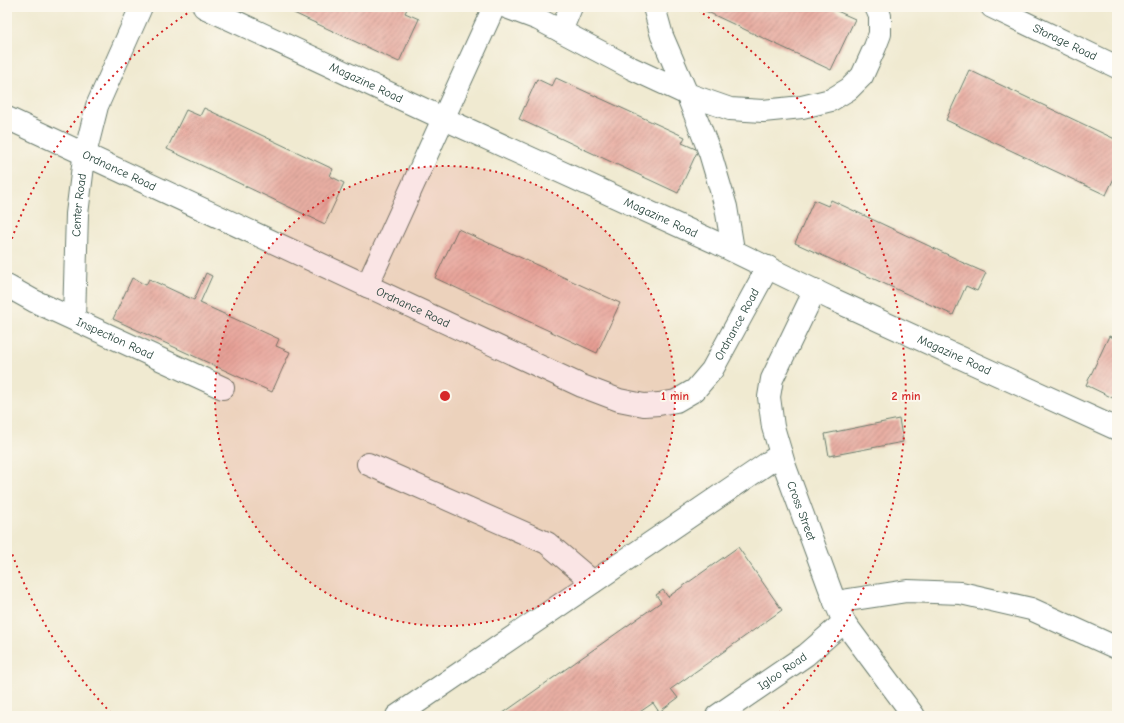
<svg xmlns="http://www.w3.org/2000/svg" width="1124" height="723" font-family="'Comic Neue',sans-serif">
  <defs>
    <pattern id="building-hatch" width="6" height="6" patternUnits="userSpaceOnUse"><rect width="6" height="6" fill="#e8aea3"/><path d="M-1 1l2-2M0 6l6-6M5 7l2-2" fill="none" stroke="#bb8f86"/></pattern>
  </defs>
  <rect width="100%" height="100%" fill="#fbf7ec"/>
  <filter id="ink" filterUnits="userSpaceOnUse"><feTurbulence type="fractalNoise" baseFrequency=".025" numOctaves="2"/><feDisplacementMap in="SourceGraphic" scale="8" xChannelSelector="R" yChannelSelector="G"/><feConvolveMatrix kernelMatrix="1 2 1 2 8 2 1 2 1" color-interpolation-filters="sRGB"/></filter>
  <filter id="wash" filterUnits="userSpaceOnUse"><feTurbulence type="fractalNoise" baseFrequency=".012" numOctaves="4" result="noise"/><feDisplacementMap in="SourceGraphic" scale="16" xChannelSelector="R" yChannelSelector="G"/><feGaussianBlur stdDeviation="0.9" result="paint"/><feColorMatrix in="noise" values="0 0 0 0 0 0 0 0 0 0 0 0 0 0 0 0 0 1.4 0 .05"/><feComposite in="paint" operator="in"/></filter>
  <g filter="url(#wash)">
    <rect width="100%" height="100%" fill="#f0ead1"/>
    <g id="blocks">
      <g fill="url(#building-hatch)">
        <path d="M281 7H408L405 13 419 19 399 62Z"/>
        <path d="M697 7H828L855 19 831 70Z"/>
        <path d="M969 70 1117 140V172L1106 195 946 120Z"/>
        <path d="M556 78 685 137 682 143 698 150 678 193 519 119 537 79 552 86Z"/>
        <path d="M204 108 333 169 330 176 344 183 325 224 167 149 186 110 200 116Z"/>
        <path d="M814 200 828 206 831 200 959 260V261L986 273 977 291 966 286 953 315 795 243Z"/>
        <path d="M458 229 620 303 597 353 435 278Z"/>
        <path d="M206 273 212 276 200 303 279 339 276 346 290 352 272 392 113 319 132 278 146 285 149 279 194 300Z"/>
        <path d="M1109 336 1117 339V400L1086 385Z"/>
        <path d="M899 419 903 442 829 456 825 434Z"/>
        <path d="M738 547 782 610 671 689 678 698 659 712 653 703 634 716H499L661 602 656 595 663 590 668 597Z"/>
      </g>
    </g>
  </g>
  <g filter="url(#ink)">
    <use href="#blocks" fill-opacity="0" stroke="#687a6b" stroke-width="1"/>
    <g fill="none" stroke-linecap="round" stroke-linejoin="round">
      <g stroke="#687a6b" stroke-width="24">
        <g id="minor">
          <path id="s1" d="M204 7 438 116 717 243 832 299 1117 429"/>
          <path d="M506 7 538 19 631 68 687 94"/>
          <path d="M654 7 662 36 687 94"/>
          <path id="s2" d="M992 7 1117 67"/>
          <path d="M561 31 571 7"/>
          <path id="s3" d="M7 118 582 386 619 400 644 405 659 404 676 401 695 390 712 370 768 267"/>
          <path d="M733 250 726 207 710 153 687 94 730 109 763 111 802 107 831 100 849 89 862 76 875 47 880 34V16L876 7"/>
          <path id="s4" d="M7 286 34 301 223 388"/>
          <path d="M367 286 494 7"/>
          <path id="s5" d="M815 290 772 379 769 397 773 427 784 464 833 597 844 622 914 716"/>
          <path id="s6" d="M74 319 77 214 84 158 97 106 141 7"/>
          <path d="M368 464 547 543 593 582"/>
          <path d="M835 602 907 591 961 593 1031 609 1117 648"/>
          <path d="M397 716 781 454"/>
          <path id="s7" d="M717 716 806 655 844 622"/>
        </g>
      </g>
      <use href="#minor" stroke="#fff" stroke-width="22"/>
    </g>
  </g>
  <circle cx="445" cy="396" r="230" fill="#d62828" fill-opacity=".12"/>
  <g fill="none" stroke="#d62828" stroke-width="2" stroke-dasharray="2 4">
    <circle cx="445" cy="396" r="230"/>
    <path d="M111 713A461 461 0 0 1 8 542M8 250A461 461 0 0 1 197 7M693 7A461 461 0 0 1 779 713"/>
  </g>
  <g text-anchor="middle" stroke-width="4" stroke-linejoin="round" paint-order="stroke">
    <g font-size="12" fill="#1f3d34" stroke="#fbf7ec">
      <text dy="4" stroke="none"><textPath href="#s2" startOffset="81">Storage Road</textPath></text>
      <text dy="4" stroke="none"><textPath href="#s1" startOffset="179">Magazine Road</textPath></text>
      <text dy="4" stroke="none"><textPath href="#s3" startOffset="124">Ordnance Road</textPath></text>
      <text dy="4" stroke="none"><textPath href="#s6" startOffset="114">Center Road</textPath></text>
      <text dy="4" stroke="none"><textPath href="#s1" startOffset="503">Magazine Road</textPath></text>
      <text dy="4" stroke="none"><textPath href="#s3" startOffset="448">Ordnance Road</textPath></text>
      <text dy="4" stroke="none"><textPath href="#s3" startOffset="832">Ordnance Road</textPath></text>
      <text dy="4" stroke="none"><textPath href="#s4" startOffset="120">Inspection Road</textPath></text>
      <text dy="4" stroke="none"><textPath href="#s1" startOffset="827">Magazine Road</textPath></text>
      <text dy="4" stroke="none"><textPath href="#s5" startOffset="236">Cross Street</textPath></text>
      <text dy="4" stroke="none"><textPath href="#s7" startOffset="79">Igloo Road</textPath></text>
    </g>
  </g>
  <circle cx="445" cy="396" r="6" fill="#d62828" stroke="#fbf7ec" stroke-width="2"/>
  <g font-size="12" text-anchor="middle" font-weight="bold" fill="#d62828" stroke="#fbf7ec" stroke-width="4" stroke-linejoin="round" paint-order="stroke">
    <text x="675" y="400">1 min</text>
    <text x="906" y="400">2 min</text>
  </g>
  <rect width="1124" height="723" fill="none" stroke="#fbf7ec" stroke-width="24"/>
</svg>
